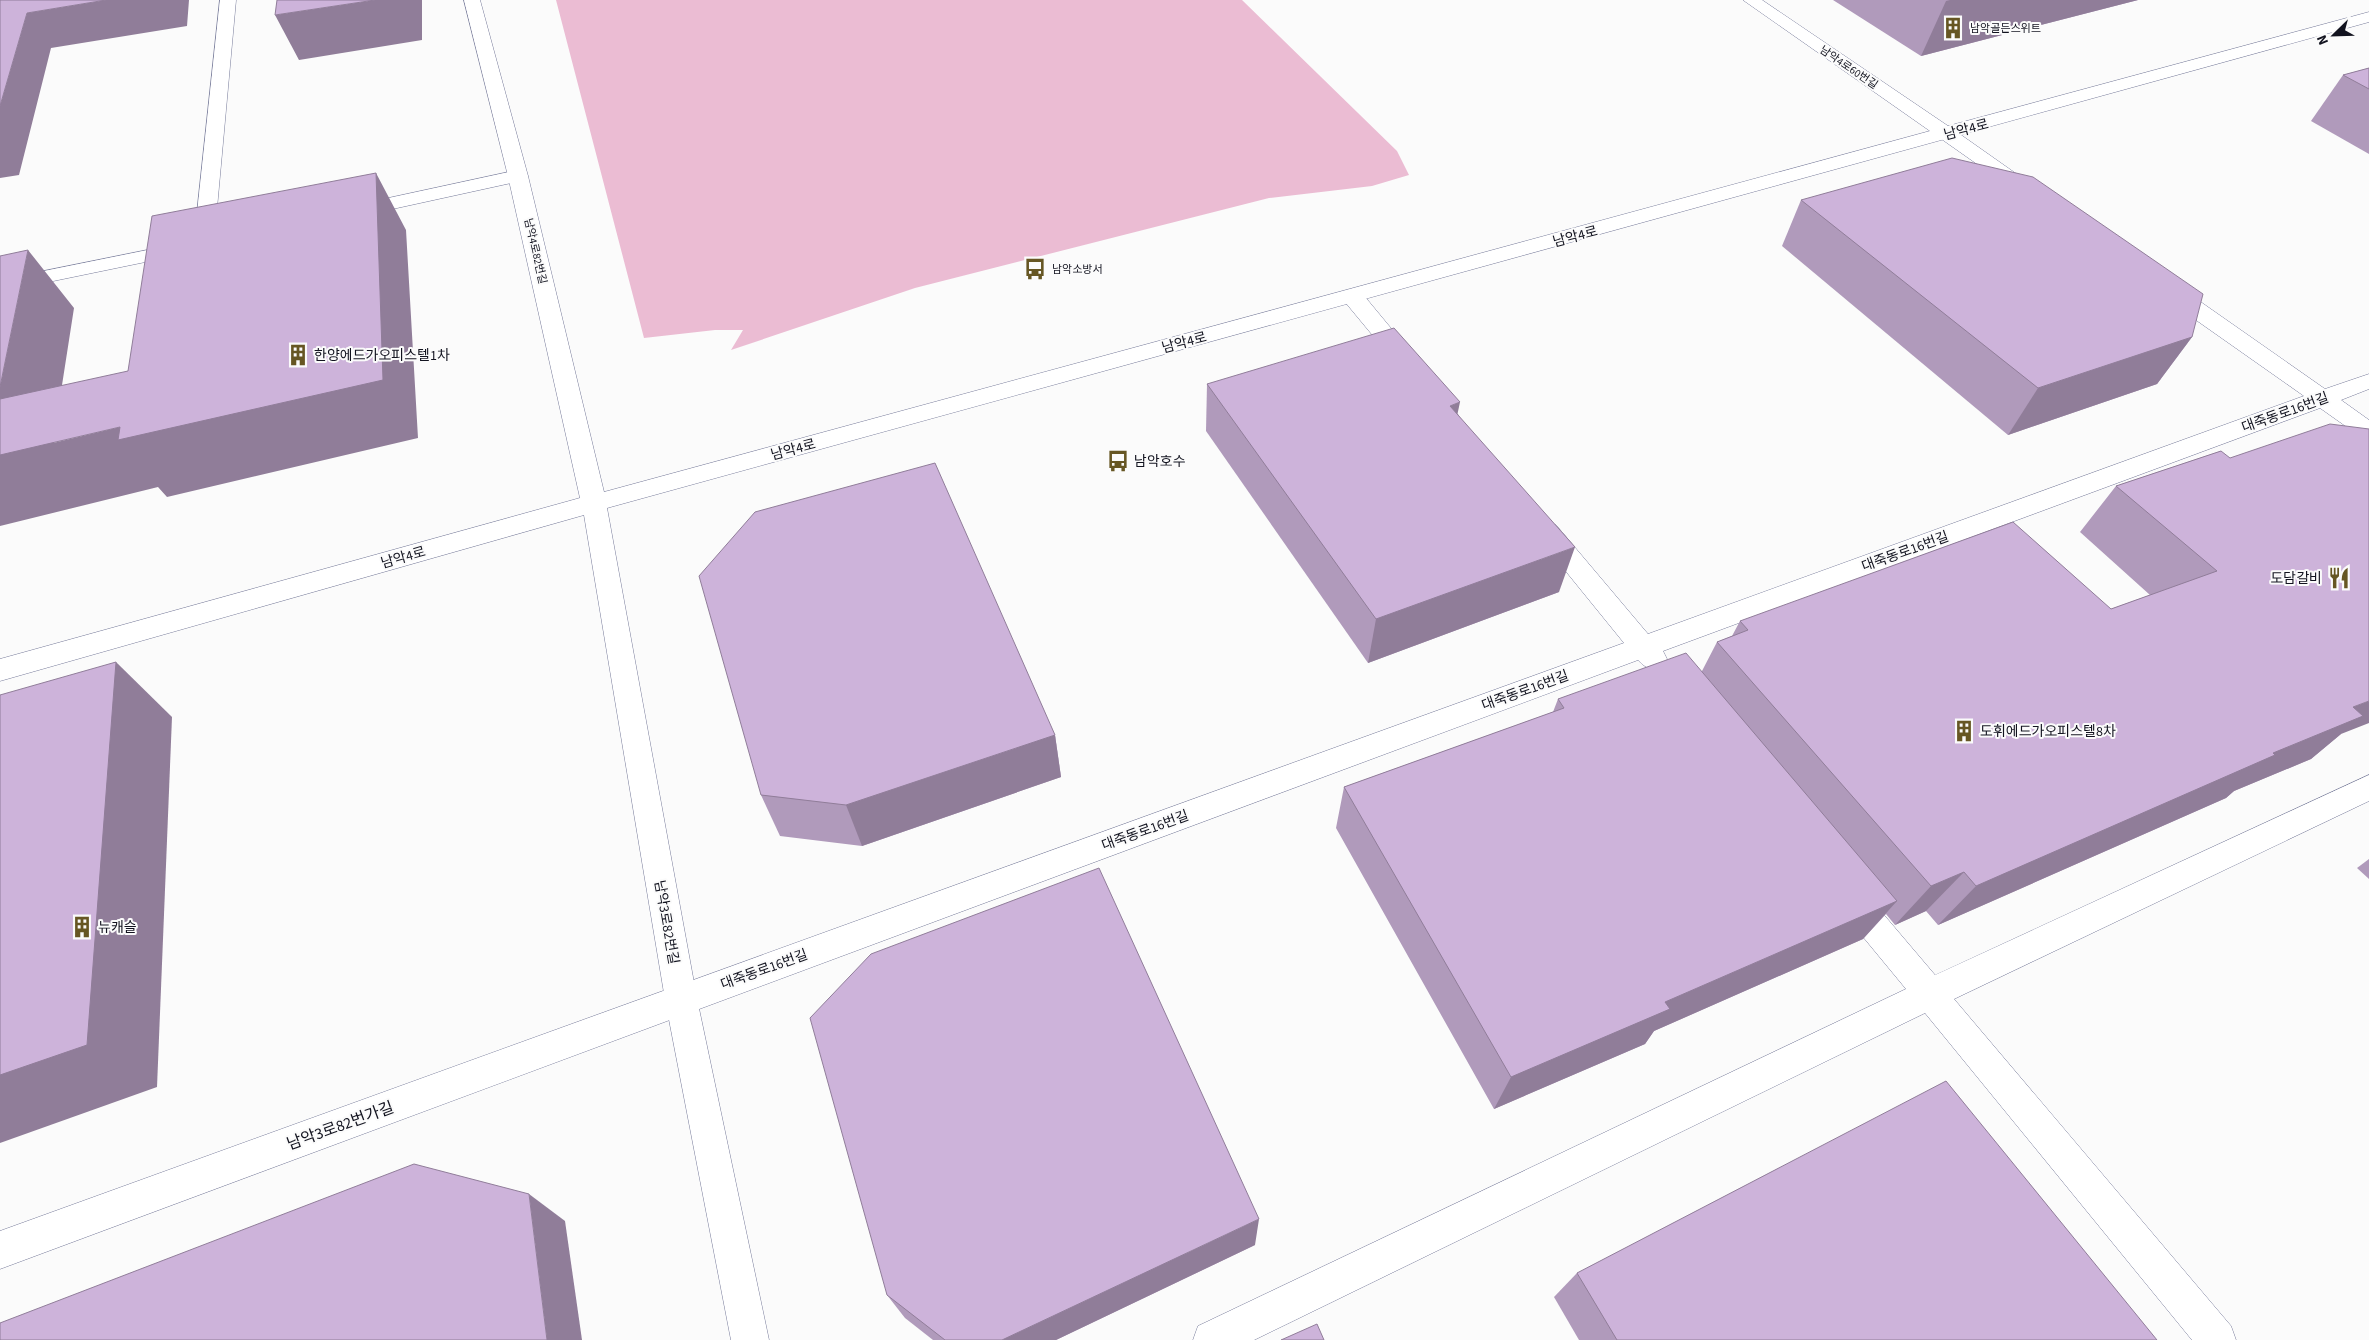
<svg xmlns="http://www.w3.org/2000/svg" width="2369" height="1340" font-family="'Source Sans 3','Noto Sans KR',sans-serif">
  <rect width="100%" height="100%" fill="#fbfbfb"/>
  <path fill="#ebbcd3" d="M556 0H1242L1397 151 1409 175 1372 186 1269 198 915 288 731 350 743 330H715L644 338Z"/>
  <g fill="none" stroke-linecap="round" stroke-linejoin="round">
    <g stroke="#777b9a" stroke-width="1">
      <g id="street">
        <path d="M220 0H236L214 241 211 245 204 247 197 245 194 241Z"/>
        <path d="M1947 128 1954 130 2035 187 2038 191 2035 195H2021L1940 138 1938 134 1940 130Z"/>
        <path d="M518 170 525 172 528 176 525 180 356 217 349 215 346 211 349 207 356 205Z"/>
        <path d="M182 243 189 245 192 249 189 253 0 292V280Z"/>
        <path d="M2167 283 2175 284 2325 389 2369 374V389L2341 400 2369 420V439L2361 437 2320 408 1663 651 1667 659 1663 667C1652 670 1646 669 1638 660L0 1269V1231L1624 643 1538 537 1534 531 1538 525 1547 522 1556 525 1648 634 2304 396 2159 294 2156 289 2159 284Z"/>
        <path d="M1353 290 1361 292 1414 356 1417 361 1414 366 1406 368 1398 366 1345 302 1342 297 1345 292Z"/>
        <path d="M2369 775V801L1954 999 2231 1326 2236 1340H2192L1925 1013 1254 1340H1193L1198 1326 1906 989 1840 909 1835 899 1840 889 1851 885 1862 889 1935 975Z"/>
      </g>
    </g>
    <g stroke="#777b9a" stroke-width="1">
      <path id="secondary" d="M464 0H480L528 176 604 492 1930 131 1743 0H1762L1948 126 2369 12V22L607 508 697 999 769 1340H731L665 999 584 515 0 681V659L580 498 508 176Z"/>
    </g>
    <use href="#street" fill="#fff" fill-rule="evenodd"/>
    <use href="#secondary" fill="#fff" fill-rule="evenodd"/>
  </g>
  <g fill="#b09abb">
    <path d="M1833 0H2138L1921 56Z"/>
    <path d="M2369 68V154L2311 121 2343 75Z"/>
    <path d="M1801 200 2192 337 2157 384 2008 435 1782 246Z"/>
    <path d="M1207 384 1458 414 1559 592 1368 663 1206 431Z"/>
    <path d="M2221 451 2341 734 2311 759 2234 791 2226 798 1938 925 1926 911 1895 925 1886 914 1863 939 1654 1031 1645 1044 1494 1109 1336 828 1344 787 1553 712 1558 699 1702 671 1717 642 1732 636 1740 621 2111 609 2150 595 2080 532 2116 486Z"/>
    <path d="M1055 735 1061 777 862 846 780 836 761 795Z"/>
    <path d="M2369 859V879L2357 868Z"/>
    <path d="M1255 1245 1056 1340H933L905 1318 887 1295Z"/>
    <path d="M1577 1273 2157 1340H1579L1554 1297Z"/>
  </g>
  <g fill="#907d99">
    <path d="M106 0H189L187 26 51 48 19 175 0 178V106L27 13Z"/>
    <path d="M375 0H422V40L299 60 275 15Z"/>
    <path d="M1950 0H2138L1921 56 1946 1Z"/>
    <path d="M376 173 406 230 418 438 167 497 158 487 0 526V387L28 250 74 308 53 443 120 427Z"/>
    <path d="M2192 337 2157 384 2008 435 2038 388Z"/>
    <path d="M1460 402 1450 449V406Z"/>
    <path d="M1575 547 1559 592 1368 663 1376 619Z"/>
    <path d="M116 662 172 717 157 1087 0 1143V1075Z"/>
    <path d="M2369 701V723L2341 734 2311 759 2234 791 2226 798 1938 925 1976 886 2273 753 2353 707Z"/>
    <path d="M1055 735 1061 777 862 846 846 805Z"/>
    <path d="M1964 872 1926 911 1895 925 1931 886Z"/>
    <path d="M1897 901 1863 939 1654 1031 1645 1044 1494 1109 1511 1077 1665 1002Z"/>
    <path d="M529 1194 565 1221 582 1340H547Z"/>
    <path d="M1259 1219 1255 1245 1056 1340H1002Z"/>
  </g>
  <g fill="#cdb3da" stroke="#907d99">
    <path d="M0 0H106L27 13 0 106Z"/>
    <path d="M277 0H375L275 15Z"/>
    <path d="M2369 68V89L2343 75Z"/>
    <path d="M1952 158 2033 177 2203 294 2192 337 2038 388 1801 200Z"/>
    <path d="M376 173 383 380 118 440 120 427 0 455V399L128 371 152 216Z"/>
    <path d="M28 250 0 387V256Z"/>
    <path d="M1394 328 1460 402 1450 406 1575 547 1376 619 1207 384Z"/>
    <path d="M2330 424 2369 429V701L2353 707 2363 716 2273 753 2275 755 1976 886 1964 872 1931 886 1717 642 1748 630 1740 621 2013 522 2111 609 2217 571 2116 486 2221 451 2230 458Z"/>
    <path d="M935 463 1055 735 846 805 761 795 699 576 755 512Z"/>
    <path d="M1686 653 1897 901 1665 1002 1670 1009 1511 1077 1344 787 1564 708 1558 699Z"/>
    <path d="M116 662 87 1045 0 1075V695Z"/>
    <path d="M1099 868 1259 1219 1002 1340H945L887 1295 810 1018 871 954Z"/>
    <path d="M1946 1081 2157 1340H1617L1577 1273Z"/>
    <path d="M414 1164 529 1194 547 1340H0V1323Z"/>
    <path d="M1317 1324 1324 1340H1281Z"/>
  </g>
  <defs>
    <g id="building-bare" transform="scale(1.725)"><path d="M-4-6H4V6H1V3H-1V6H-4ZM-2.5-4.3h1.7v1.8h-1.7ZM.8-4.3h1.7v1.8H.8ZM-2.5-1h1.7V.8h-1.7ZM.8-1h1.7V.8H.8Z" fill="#665623" stroke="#fbfbfb" stroke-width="2.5" paint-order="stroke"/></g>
    <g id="bus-bare" transform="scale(1.725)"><path d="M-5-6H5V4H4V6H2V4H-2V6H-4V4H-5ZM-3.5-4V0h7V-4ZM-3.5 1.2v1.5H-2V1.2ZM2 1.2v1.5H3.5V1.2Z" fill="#665623" stroke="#fbfbfb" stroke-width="2.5" paint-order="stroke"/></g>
    <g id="restaurant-bare" transform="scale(1.725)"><path d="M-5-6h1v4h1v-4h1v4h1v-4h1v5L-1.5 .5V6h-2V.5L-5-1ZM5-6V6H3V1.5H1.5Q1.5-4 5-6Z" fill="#665623" stroke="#fbfbfb" stroke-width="2.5" paint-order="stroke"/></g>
  </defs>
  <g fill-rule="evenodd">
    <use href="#building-bare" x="1953" y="28"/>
    <use href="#bus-bare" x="1035" y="269"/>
    <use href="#building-bare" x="298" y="355"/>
    <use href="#bus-bare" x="1118" y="461"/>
    <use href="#restaurant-bare" x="2339" y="578"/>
    <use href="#building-bare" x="1964" y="731"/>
    <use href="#building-bare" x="82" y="927"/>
  </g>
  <g text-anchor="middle" stroke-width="4" stroke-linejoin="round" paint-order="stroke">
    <g font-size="11" fill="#12131f" stroke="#fbfbfb" text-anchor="start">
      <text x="1970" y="32">남악골든스위트</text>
      <text x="1052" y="273">남악소방서</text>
    </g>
    <g font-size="11" fill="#12131f" stroke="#fbfbfb">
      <text transform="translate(1849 67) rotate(34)" y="4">남악4로60번길</text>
      <text transform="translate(536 251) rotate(77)" y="4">남악4로82번길</text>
    </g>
    <g font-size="14" fill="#12131f" stroke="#fbfbfb">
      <text transform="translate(1966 129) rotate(-15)" y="5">남악4로</text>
      <text transform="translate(1575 236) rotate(-15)" y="5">남악4로</text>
      <text transform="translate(1184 342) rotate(-15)" y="5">남악4로</text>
      <text transform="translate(2285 412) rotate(-20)" y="5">대죽동로16번길</text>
      <text transform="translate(793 449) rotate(-15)" y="5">남악4로</text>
      <text transform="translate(1905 551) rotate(-20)" y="5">대죽동로16번길</text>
      <text transform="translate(403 557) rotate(-16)" y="5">남악4로</text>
      <text transform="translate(1525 690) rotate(-20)" y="5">대죽동로16번길</text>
      <text transform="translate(1145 830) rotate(-20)" y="5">대죽동로16번길</text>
      <text transform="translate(667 922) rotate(80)" y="5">남악3로82번길</text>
      <text transform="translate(764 969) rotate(-20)" y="5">대죽동로16번길</text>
    </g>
    <g font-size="14" fill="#12131f" stroke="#fbfbfb" text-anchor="start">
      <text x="314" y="360">한양에드가오피스텔1차</text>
      <text x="1134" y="466">남악호수</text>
      <text x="2322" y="583" text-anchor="end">도담갈비</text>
      <text x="1980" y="736">도휘에드가오피스텔8차</text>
      <text x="98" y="932">뉴캐슬</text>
    </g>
    <g font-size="16" fill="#12131f" stroke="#fbfbfb">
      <text transform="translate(340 1125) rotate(-20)" y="6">남악3로82번가길</text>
    </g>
  </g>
  <g transform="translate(2334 35) rotate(247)" stroke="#fbfbfb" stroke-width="4" paint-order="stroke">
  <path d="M0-4L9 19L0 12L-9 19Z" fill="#12131f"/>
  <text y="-8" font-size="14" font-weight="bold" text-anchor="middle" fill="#12131f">N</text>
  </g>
</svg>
